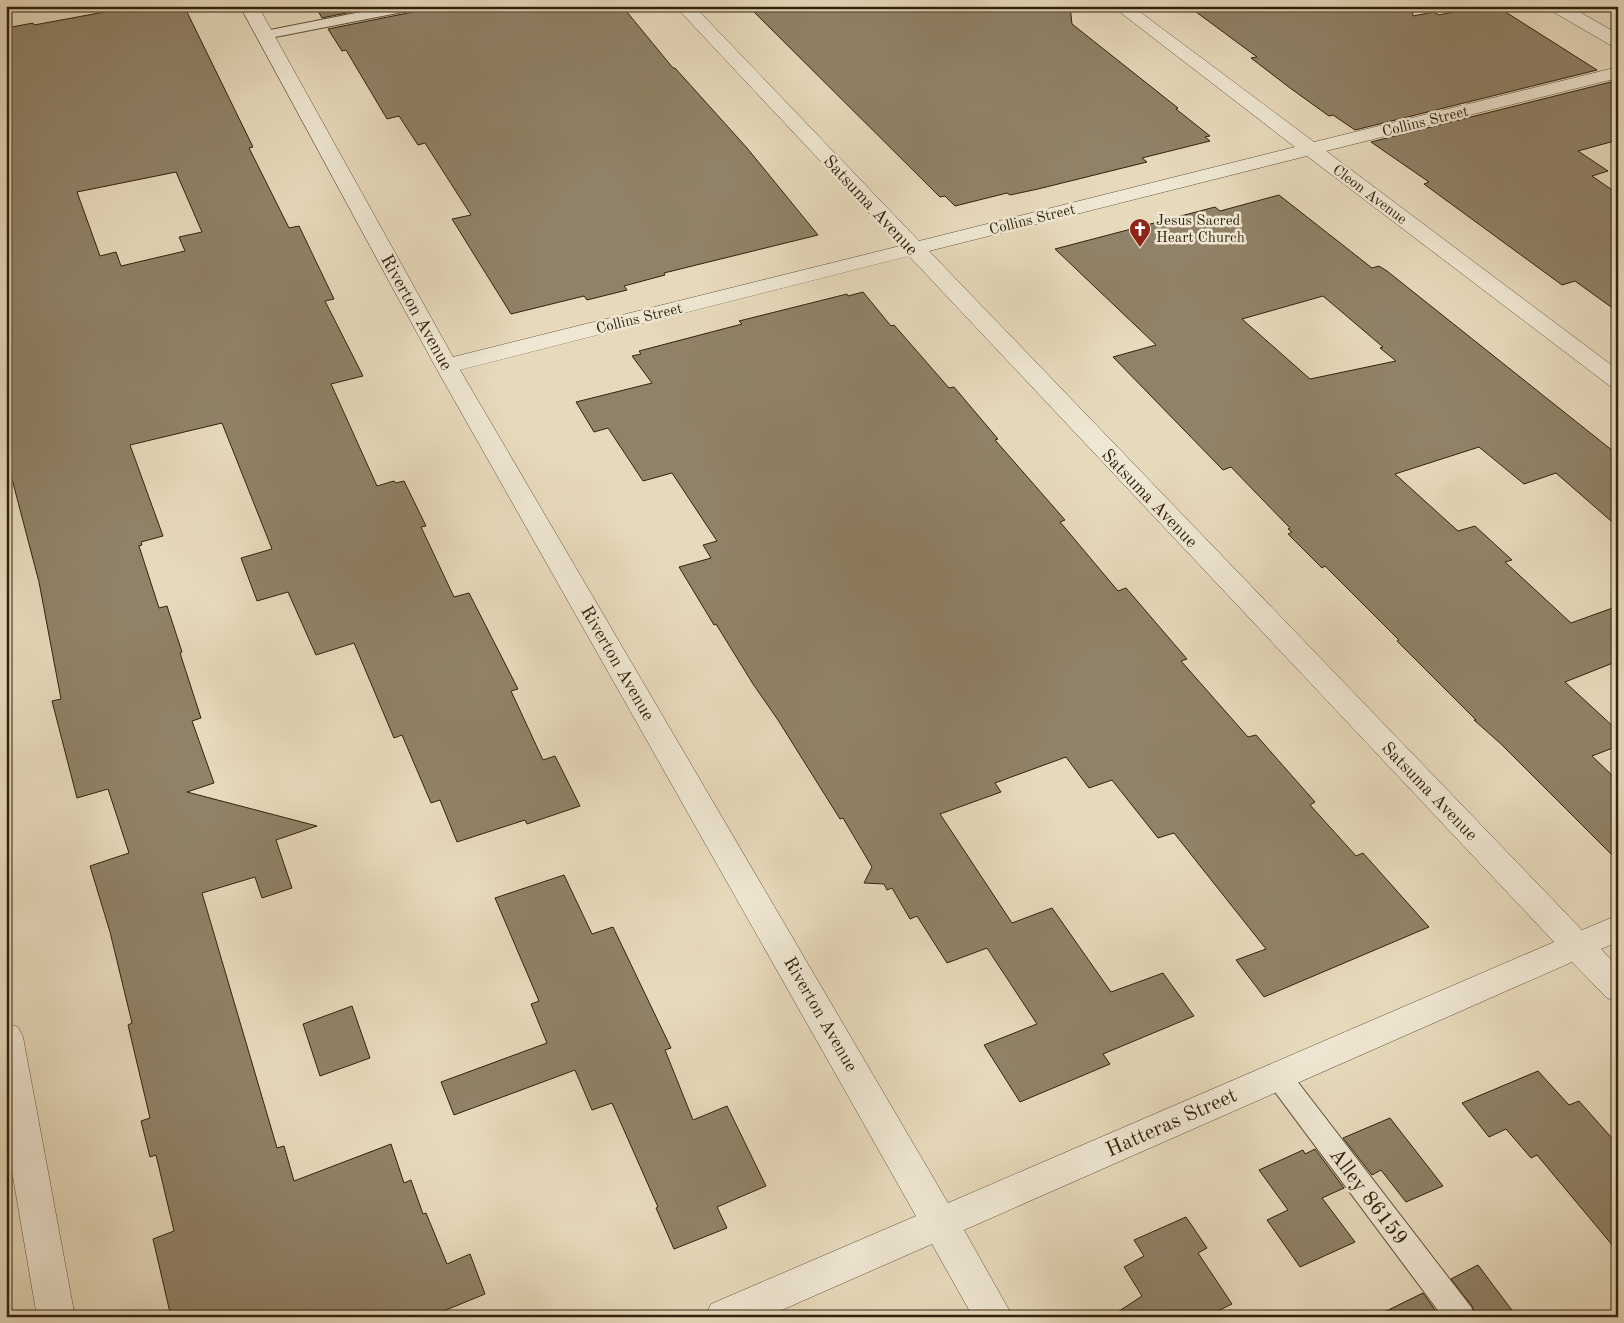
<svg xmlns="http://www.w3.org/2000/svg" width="1624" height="1323" font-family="'Old Standard TT',serif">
  <rect width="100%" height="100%" fill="#e7dabc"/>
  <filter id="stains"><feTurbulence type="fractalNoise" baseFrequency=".004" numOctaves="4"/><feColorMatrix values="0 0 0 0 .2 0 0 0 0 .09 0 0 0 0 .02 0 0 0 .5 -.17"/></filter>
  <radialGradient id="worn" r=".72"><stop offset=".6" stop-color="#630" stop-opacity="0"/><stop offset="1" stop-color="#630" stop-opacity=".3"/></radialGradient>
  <g fill="#908268" stroke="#31220d" fill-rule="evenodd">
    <path d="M137 6H184L253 147 249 148 289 228 299 226 334 299 325 301 363 376 331 384 377 486 394 481 396 483 404 481 426 526 421 527 454 597 469 593 518 689 511 691 543 760 555 756 580 806 527 824 525 820 457 842 440 800 431 803 402 735 394 738 354 643 316 655 288 592 257 601 241 558 272 549 222 423 130 445 163 536 141 542 142 545 139 546 159 608 167 606 182 652 180 653 201 718 192 721 214 783 187 792 317 826 276 840 292 888 262 898 255 877 202 893 277 1148 284 1146 294 1181 391 1144 404 1183 411 1180 423 1214 426 1213 447 1264 470 1254 485 1294 429 1317H171L153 1239 174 1231 156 1155 150 1157 141 1121 150 1118 128 1025 132 1023 110 932 90 866 129 853 108 789 77 798 52 701 61 699 39 582 6 456V28L33 23 34 25ZM176 172 202 232 179 237 185 251 121 266 116 252 100 256 77 192Z"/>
    <path d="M315 6H380L322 18Z"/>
    <path d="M422 6H622L673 68H675L747 148 818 235 664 273 665 275 624 286 627 290 587 300 584 296 511 314 452 219 471 215 425 143 418 145 399 116 387 119 346 50 342 51 328 29 413 12Z"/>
    <path d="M748 6H1070L1072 24 1178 108 1176 109 1210 136 1205 137 1210 141 1142 158 1147 162 1038 189 1010 195 1007 193 955 206 945 196 940 197Z"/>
    <path d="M1188 6H1412L1413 16 1434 12 1439 15 1480 6H1496L1597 70 1355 130 1333 115 1329 116 1290 88 1251 58 1257 57Z"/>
    <path d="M1615 81 1618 83V140L1578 151 1608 171 1592 176 1618 194V312L1575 281 1562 285 1424 184 1429 182 1371 142Z"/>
    <path d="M1279 195 1372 268 1379 266 1387 271 1618 455V527L1556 473 1524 484 1479 447 1395 474 1458 531 1475 526 1512 560 1505 562 1571 623 1618 606V661L1565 682 1618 731V746L1592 756 1618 781V861L1501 744 1474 720H1476L1397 641 1399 640 1325 566 1322 568 1288 534 1292 532 1288 529 1290 528 1231 467 1223 470 1113 357 1156 345 1055 249 1215 207 1220 211ZM1323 296 1383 347 1380 348 1396 361 1310 379 1242 319Z"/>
    <path d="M863 292 891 326 894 325 949 388 954 387 998 439 995 440 1065 520 1060 522 1118 591 1126 588 1187 659 1181 661 1248 737 1256 735 1315 802 1310 805 1356 856 1363 853 1429 927 1264 997 1236 960 1266 949 1174 833 1158 838 1112 780 1089 788 1066 757 995 783 1001 792 940 814 1012 923 1052 908 1111 992 1163 973 1194 1016 1103 1054 1110 1064 1020 1102 984 1045 1037 1024 987 948 947 963 917 916 910 919 892 888 887 890 884 884 864 883 872 867 843 818 840 819 778 720 753 684 716 624 714 625 679 567 711 558 703 545 717 541 672 473 643 481 608 428 594 432 576 402 652 383 632 356 641 354 639 351 742 324 739 321 847 294 848 296Z"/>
    <path d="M564 875 592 934 613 927 671 1048 665 1050 693 1120 727 1106 766 1186 717 1207 727 1228 674 1249 656 1208 658 1207 612 1103 592 1110 575 1070 454 1115 441 1082 547 1043 531 1004 539 1001 495 898Z"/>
    <path d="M352 1006 370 1058 320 1076 303 1024Z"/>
    <path d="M1538 1071 1569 1105 1579 1101 1618 1145V1252L1537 1155 1531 1158 1506 1129 1489 1137 1462 1103Z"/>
    <path d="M1390 1118 1443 1186 1406 1202 1381 1170 1372 1175 1343 1138Z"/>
    <path d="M1315 1149 1344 1188 1322 1198 1355 1242 1300 1267 1267 1220 1288 1210 1259 1170 1303 1150 1305 1154Z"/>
    <path d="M1186 1217 1207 1248 1198 1253 1232 1304 1205 1317H1110L1142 1296 1124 1267 1144 1256 1134 1240Z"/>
    <path d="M1478 1265 1517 1317H1477L1472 1306 1451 1279Z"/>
    <path d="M1423 1293 1440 1317H1374Z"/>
  </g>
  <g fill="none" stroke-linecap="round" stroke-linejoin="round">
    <g stroke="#5e5039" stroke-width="2">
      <g id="service">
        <path d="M391 6H420L413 10 265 39 258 35 265 31Z"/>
        <path d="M1278 1065 1287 1068 1471 1307 1475 1317H1443L1269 1084 1265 1076 1269 1068Z"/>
      </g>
    </g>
    <g stroke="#5e5039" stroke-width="1">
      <g id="minor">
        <path d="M240 6H258L453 357 900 246 675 6H694L919 241 1295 147 1112 6H1132L1314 142 1618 67V78L1326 151 1618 370V388L1610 386 1307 156 929 251 1582 930 1618 915V942L1601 949 1618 967V1002L1607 998 1572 962 964 1230 1013 1317H973L932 1244 766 1317H705L711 1304 916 1216 435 366ZM909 256 1554 942 948 1203 460 370Z"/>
        <path d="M1547 6H1569L1618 34V47L1612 46 1550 10Z"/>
        <path d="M6 1023 18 1027 23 1037 75 1317H37L6 1136Z"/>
      </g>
    </g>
    <use href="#service" fill="#efe7d3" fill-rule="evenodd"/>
    <use href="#minor" fill="#efe7d3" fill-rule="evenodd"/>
  </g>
  <defs>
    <g id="church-pin" transform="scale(1.125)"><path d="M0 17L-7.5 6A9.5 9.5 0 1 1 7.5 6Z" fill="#8f2418" stroke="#efe7d3"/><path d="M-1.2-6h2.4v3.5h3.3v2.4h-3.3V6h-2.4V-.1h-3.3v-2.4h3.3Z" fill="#fff"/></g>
  </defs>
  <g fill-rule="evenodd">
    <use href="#church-pin" x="1140" y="229"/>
  </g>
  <g text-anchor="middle" stroke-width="5" stroke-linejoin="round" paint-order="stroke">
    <g font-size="15" fill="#31220d" stroke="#efe7d3">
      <text transform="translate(1425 121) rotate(-14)" y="5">Collins Street</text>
      <text transform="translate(1370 194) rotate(37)" y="5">Cleon Avenue</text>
      <text transform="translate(1032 219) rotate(-14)" y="5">Collins Street</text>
      <text transform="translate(639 318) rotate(-14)" y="5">Collins Street</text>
    </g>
    <g font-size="15" fill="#31220d" stroke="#efe7d3" text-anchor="start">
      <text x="1156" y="225">Jesus Sacred<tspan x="1156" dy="17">Heart Church</tspan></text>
    </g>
    <g font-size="18" fill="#31220d" stroke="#efe7d3">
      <text transform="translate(871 205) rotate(47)" y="6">Satsuma Avenue</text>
      <text transform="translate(417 312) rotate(61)" y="6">Riverton Avenue</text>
      <text transform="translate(1150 498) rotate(46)" y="6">Satsuma Avenue</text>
      <text transform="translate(618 663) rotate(60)" y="6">Riverton Avenue</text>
      <text transform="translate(1430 791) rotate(46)" y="6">Satsuma Avenue</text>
      <text transform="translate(821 1014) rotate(60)" y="6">Riverton Avenue</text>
    </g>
    <g font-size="21" fill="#31220d" stroke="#efe7d3">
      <text transform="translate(1171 1122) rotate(-24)" y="7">Hatteras Street</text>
      <text transform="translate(1369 1196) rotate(53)" y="7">Alley 86159</text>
    </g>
  </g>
  <rect width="1624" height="1323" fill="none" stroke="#e7dabc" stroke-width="25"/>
  <rect x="8" y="8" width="1609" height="1308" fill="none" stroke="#31220d" stroke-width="2.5"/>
  <rect x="12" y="12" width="1599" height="1298" fill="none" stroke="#31220d"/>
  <rect width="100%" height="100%" filter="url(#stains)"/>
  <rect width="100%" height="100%" fill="url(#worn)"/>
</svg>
